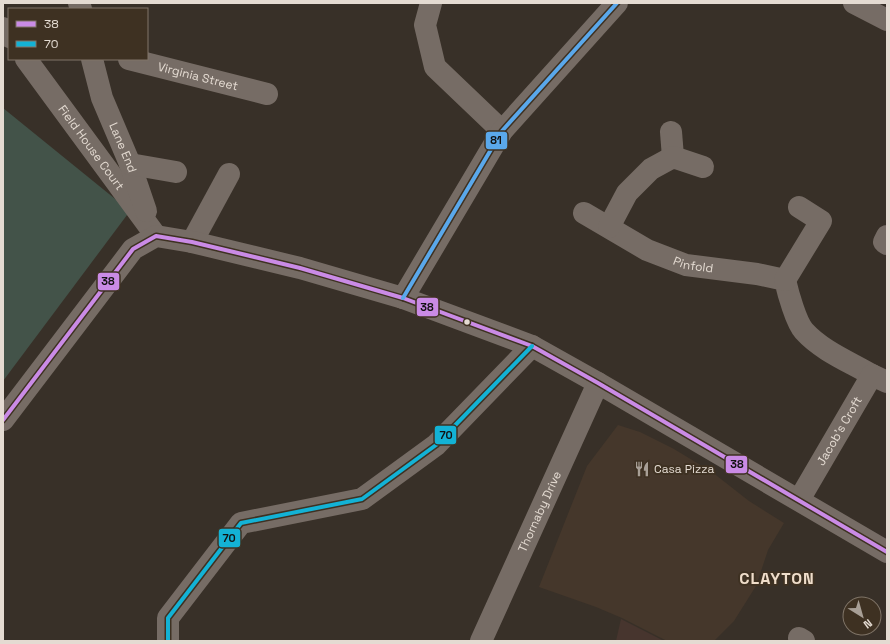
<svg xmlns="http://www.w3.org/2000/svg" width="890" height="644" font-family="'Space Grotesk',sans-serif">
  <rect width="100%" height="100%" fill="#383028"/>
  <path fill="#45372b" d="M618 425 640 432 674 449 712 472 749 501 784 523 768 550 756 586 734 621 714 641H667L622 618 596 607 539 587 587 466Z"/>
  <path fill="#47352e" d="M621 619 664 641H616Z"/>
  <path fill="#435349" d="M3 108 130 211 3 381Z"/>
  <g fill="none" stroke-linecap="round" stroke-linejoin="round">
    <g stroke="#766c65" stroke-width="22">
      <path d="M79 3 81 9"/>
      <path d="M431 3 425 25 435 67 502 131"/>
      <path d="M854 3 887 20"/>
      <path d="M3 28 9 37"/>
      <path id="s1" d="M26 59 156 236"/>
      <path id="s2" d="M92 59 102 98 130 164 146 211"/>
      <path id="s3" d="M129 59 267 94"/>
      <path d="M671 132 673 157"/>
      <path d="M130 164 176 172"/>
      <path id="s4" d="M584 213 647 250 686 265 757 274 785 280C788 293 796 322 804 331 822 351 850 362 872 375"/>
      <path d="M609 227 627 193 651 169 673 157 703 167"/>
      <path d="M887 236 884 242 887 244"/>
      <path d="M192 242 229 174"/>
      <path d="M785 280 821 221 799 207"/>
      <path d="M403 298 502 131 617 3"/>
      <path d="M3 420 133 249 156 236 192 242 300 268 403 298 532 346 598 383 887 552"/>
      <path id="s5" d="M799 500 872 375 887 382"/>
      <path d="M799 638 804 641"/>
      <path d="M168 641V618L241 523 362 499 436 445 532 346"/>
      <path id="s6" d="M481 641 598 383"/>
    </g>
    <g stroke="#3e3122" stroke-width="7">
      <path id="bus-1" d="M3 420 133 249 156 236 192 242 300 268 403 298 532 346 598 383 887 552"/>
    </g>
    <g stroke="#3e3122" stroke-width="7">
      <path id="bus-2" d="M168 641V618L241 523 362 499 436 445 532 346"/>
    </g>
    <g stroke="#3e3122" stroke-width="7">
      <path id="bus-3" d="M403 298 502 131 617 3"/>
    </g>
    <use href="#bus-1" stroke="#ca8be6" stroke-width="4"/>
    <use href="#bus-2" stroke="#13b2d5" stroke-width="4"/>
    <use href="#bus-3" stroke="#5aa8eb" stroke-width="4"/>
  </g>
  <defs>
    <g id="restaurant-bare" transform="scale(1.2)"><path d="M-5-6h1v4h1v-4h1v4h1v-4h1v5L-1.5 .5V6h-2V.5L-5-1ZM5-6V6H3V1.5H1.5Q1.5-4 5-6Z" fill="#a89f96" stroke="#3e3122" stroke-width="2.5" paint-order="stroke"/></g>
  </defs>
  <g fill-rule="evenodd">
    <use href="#restaurant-bare" x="642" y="469"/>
  </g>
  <circle fill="#e4dbd2" stroke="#3e3122" stroke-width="1.5" cx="467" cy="322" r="3.5"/>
  <g text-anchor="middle" stroke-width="4" stroke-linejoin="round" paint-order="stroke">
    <g font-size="12" fill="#e4dbd2" stroke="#3e3122">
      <text dy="4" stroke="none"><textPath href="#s3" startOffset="71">Virginia Street</textPath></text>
      <text dy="4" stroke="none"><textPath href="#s1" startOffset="110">Field House Court</textPath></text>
      <text dy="4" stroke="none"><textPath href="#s2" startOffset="94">Lane End</textPath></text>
      <text dy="4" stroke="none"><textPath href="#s4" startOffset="122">Pinfold</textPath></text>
      <text dy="4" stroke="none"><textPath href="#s5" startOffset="80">Jacob's Croft</textPath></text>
      <text dy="4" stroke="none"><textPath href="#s6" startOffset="142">Thornaby Drive</textPath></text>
    </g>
    <g font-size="12" fill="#e4dbd2" stroke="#3e3122" text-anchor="start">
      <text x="654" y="473">Casa Pizza</text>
    </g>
    <g font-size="16" font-weight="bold" letter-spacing="1" fill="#efddca" stroke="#3e3122">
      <text x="777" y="584">CLAYTON</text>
    </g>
  </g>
  <g stroke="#3e3122" stroke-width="1.5">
    <rect x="485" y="131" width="23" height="19" rx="4" fill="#5aa8eb"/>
    <rect x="97" y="272" width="23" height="19" rx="4" fill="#ca8be6"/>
    <rect x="416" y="297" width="23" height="20" rx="4" fill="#ca8be6"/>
    <rect x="434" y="425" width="23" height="20" rx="4" fill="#13b2d5"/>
    <rect x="725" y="455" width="23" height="19" rx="4" fill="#ca8be6"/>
    <rect x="218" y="528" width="23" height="20" rx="4" fill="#13b2d5"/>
  </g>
  <g font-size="11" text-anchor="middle" font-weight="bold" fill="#111">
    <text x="496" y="144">81</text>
    <text x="108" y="285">38</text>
    <text x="427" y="311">38</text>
    <text x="446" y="439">70</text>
    <text x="737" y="468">38</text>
    <text x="229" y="542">70</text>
  </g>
  <rect width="890" height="644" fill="none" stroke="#e4dbd2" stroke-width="8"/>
  <rect x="8" y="8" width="140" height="52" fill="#3e3122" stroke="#807568"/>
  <rect x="16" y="21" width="20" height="6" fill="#ca8be6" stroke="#807568"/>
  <text x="44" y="28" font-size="12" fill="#e4dbd2">38</text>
  <rect x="16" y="41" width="20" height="6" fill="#13b2d5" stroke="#807568"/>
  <text x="44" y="48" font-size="12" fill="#e4dbd2">70</text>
  <g transform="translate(862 616) rotate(143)"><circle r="19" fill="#3e3122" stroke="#807568"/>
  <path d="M0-3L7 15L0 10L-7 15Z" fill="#a89f96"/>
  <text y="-6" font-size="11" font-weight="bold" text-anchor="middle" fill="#e4dbd2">N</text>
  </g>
</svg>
